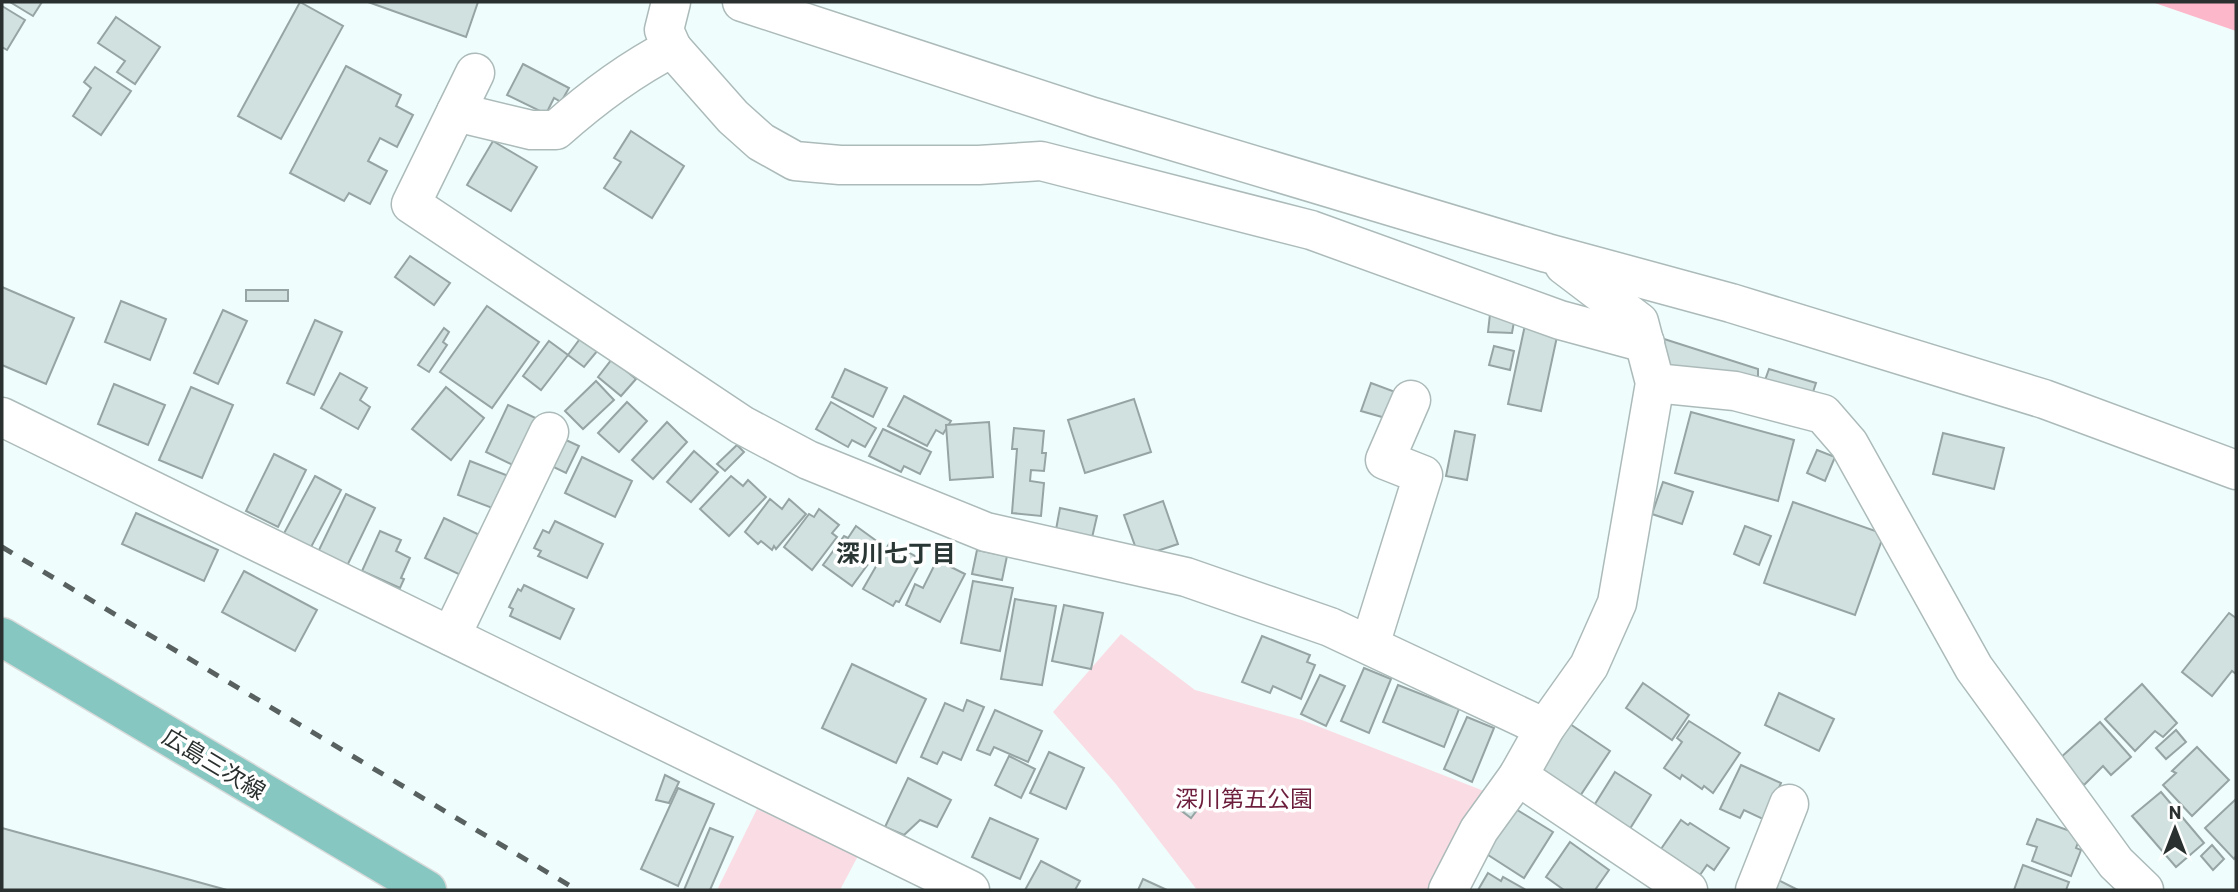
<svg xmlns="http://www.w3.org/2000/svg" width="2238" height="892" font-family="Barlow,'Noto Sans JP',sans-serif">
  <rect width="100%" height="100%" fill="#effefd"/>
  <g fill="#fadde4">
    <path d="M1121 634 1195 690 1302 720 1502 798 1446 890H1197L1115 783 1053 712Z"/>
    <path d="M757 809 858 856 840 890H717Z"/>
  </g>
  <path fill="#fcb7ca" d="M2152 2H2236V31Z"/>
  <g fill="#d1e1df" stroke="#96a5a3" stroke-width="2">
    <path d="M10 2H42L33 16Z"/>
    <path d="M300 2 343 26 281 139 238 116Z"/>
    <path d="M368 2H478L466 37Z"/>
    <path d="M2 6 25 20 7 50 2 47Z"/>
    <path d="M116 17 160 47 135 84 117 72 125 61 98 43Z"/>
    <path d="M523 64 569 88 561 102 554 98 546 114 507 95Z"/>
    <path d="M346 66 401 95 396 106 413 115 397 147 380 138 368 161 387 171 370 204 349 193 344 201 290 173Z"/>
    <path d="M95 67 131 91 101 135 73 116 91 88 84 82Z"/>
    <path d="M631 131 684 166 652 218 604 188 621 162 614 158Z"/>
    <path d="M493 141 537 167 511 211 467 185Z"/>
    <path d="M410 256 450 283 434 305 395 277Z"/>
    <path d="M2 287 74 318 46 384 2 365Z"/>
    <rect x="246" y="290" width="42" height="11"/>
    <path d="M121 301 166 319 150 360 105 342Z"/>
    <path d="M487 306 539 342 492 408 440 372Z"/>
    <path d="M223 310 247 321 218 384 194 373Z"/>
    <path d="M1490 314 1515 316 1512 333 1488 332Z"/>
    <path d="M315 320 342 332 314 395 287 383Z"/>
    <path d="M1525 325 1558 332 1541 411 1508 404Z"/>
    <path d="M444 328 449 332 443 342 447 345 429 372 418 365Z"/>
    <path d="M582 336 598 350 584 367 568 355Z"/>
    <path d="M1661 338 1758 369V379L1667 366Z"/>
    <path d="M549 341 568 355 541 390 523 376Z"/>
    <path d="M1494 346 1514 351 1510 370 1489 365Z"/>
    <path d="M612 359 636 379 621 396 598 377Z"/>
    <path d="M845 369 887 388 873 417 832 397Z"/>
    <path d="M1769 369 1816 383 1809 404 1764 383Z"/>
    <path d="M340 373 367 388 360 400 370 407 358 429 321 408Z"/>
    <path d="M596 381 614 400 583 429 565 411Z"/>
    <path d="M1371 383 1398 393 1389 419 1361 411Z"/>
    <path d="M114 384 165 405 148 445 98 424Z"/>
    <path d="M191 387 233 405 202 478 159 460Z"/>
    <path d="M446 387 484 418 451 460 412 429Z"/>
    <path d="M904 396 951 421 943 434 936 430 927 446 888 426Z"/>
    <path d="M1134 399 1151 452 1085 473 1068 420Z"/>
    <path d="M627 402 647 421 619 452 598 433Z"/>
    <path d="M831 402 876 428 865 447 852 440 848 447 816 429Z"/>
    <path d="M508 405 546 423 523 470 486 452Z"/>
    <path d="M1691 412 1794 440 1778 501 1675 473Z"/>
    <path d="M667 422 687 442 653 479 632 460Z"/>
    <path d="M989 422 993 477 950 480 946 425Z"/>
    <path d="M1014 428 1044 431 1042 453H1046L1044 471 1031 470 1030 481 1044 483 1041 516 1012 513 1017 449H1012Z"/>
    <path d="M883 429 931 452 920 474 904 466 901 472 869 456Z"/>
    <path d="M1455 431 1475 435 1467 480 1446 476Z"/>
    <path d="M1943 433 2004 448 1994 489 1933 474Z"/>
    <path d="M553 434 579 446 566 473 541 461Z"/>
    <path d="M737 445 744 452 725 471 717 464Z"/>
    <path d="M1817 450 1835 457 1825 481 1807 473Z"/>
    <path d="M694 451 718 472 691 502 667 482Z"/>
    <path d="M274 454 306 470 278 527 246 511Z"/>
    <path d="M582 457 632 481 615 517 565 493Z"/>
    <path d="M470 461 516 479 503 512 458 495Z"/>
    <path d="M315 476 341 490 309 551 282 537Z"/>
    <path d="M731 476 743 486 748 480 766 497 729 536 700 509Z"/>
    <path d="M1663 482 1693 492 1682 524 1652 514Z"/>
    <path d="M346 494 375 508 347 566 318 552Z"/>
    <path d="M770 499 782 509 789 499 806 514 776 549 774 546 772 550 761 541 758 544 745 532Z"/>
    <path d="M1163 501 1178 544 1139 557 1124 515Z"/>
    <path d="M1793 502 1884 534 1855 615 1764 583Z"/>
    <path d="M1060 508 1097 516 1091 542 1055 535Z"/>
    <path d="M819 509 839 525 832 533 837 537 812 570 784 547 809 514 814 517Z"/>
    <path d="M136 513 218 550 204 581 122 544Z"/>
    <path d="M444 518 488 539 469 579 425 558Z"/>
    <path d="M555 521 603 544 587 578 538 556 541 551 534 548 543 530 549 533Z"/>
    <path d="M856 526 882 545 852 586 823 565 844 536 848 538Z"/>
    <path d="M1745 526 1771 536 1759 565 1734 554Z"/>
    <path d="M380 531 401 540 396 551 410 558 401 578 404 579 400 588 362 571Z"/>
    <path d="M890 542 922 560 899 602 896 601 893 606 863 589Z"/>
    <path d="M977 550 1007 556 1002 580 972 574Z"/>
    <path d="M937 560 965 574 940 622 906 605 915 584 923 588Z"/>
    <path d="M244 571 317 610 295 651 222 612Z"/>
    <path d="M973 581 1013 588 1000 651 961 643Z"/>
    <path d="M524 585 574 609 560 639 510 616 513 609 509 607 518 589 521 591Z"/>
    <path d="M1015 599 1056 606 1042 685 1001 679Z"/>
    <path d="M1064 605 1103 613 1091 669 1052 661Z"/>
    <path d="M2229 613 2236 618V674L2232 671 2212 696 2182 672Z"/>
    <path d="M1262 636 1310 655 1307 662 1315 665 1301 699 1273 686 1270 693 1242 682Z"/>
    <path d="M852 664 926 699 896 763 822 728Z"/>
    <path d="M1364 668 1391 679 1369 733 1341 721Z"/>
    <path d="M1320 675 1345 686 1326 726 1301 714Z"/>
    <path d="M1643 683 1689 715 1672 740 1626 708Z"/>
    <path d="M2142 684 2177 723 2163 737 2155 731 2135 751 2105 719Z"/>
    <path d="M1398 685 1459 709 1444 747 1383 722Z"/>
    <path d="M1779 693 1834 719 1819 751 1765 725Z"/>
    <path d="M967 700 984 707 961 760 943 752 937 764 921 757 945 703 963 711Z"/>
    <path d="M995 710 1042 731 1028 762 994 747 990 755 977 750Z"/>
    <path d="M1467 717 1494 728 1472 782 1444 769Z"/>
    <path d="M1689 721 1740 753 1713 793 1704 786 1702 789 1682 775 1680 779 1664 768 1682 742 1677 738Z"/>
    <path d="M2100 722 2131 757 2111 775 2103 766 2084 785 2059 759Z"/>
    <path d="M1570 724 1610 751 1580 796 1540 769Z"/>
    <path d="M2176 730 2186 742 2166 759 2156 748Z"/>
    <path d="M2197 747 2229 780 2192 816 2163 785 2176 773 2172 771Z"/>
    <path d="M1049 752 1084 768 1066 809 1030 793Z"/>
    <path d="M1009 756 1035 769 1021 798 995 785Z"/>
    <path d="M1741 765 1781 783 1765 820 1744 810 1740 818 1720 809Z"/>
    <path d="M1615 772 1651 795 1626 835 1590 812Z"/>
    <path d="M665 775 679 782 669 803 656 800Z"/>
    <path d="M908 778 951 800 937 827 920 820 904 835 885 827Z"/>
    <path d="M678 788 714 804 678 886 641 869Z"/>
    <path d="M2161 792 2204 843 2176 867 2132 816Z"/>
    <path d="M1186 799 1198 809 1191 818 1179 809Z"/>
    <path d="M2236 799V856L2234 859 2205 828Z"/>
    <path d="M1514 808 1553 832 1524 878 1485 853Z"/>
    <path d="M990 818 1038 839 1020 879 972 857Z"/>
    <path d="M2037 819 2081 835 2076 848 2081 850 2071 876 2032 861 2037 847 2027 844Z"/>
    <path d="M1681 820 1688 825 1690 823 1729 848 1714 870 1707 865 1700 875 1661 849Z"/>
    <path d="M2 828 227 890H2Z"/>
    <path d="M710 828 733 837 710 890H684Z"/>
    <path d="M1570 842 1609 870 1595 890H1564L1546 877Z"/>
    <path d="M2212 845 2224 859 2213 870 2201 856Z"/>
    <path d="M1041 861 1080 881 1075 890H1025Z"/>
    <path d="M2023 865 2069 882 2066 890H2014Z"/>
    <path d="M1488 873 1501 881 1503 877 1526 890H1478Z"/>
    <path d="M1143 879 1167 890H1138Z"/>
    <path d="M1778 880 1798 890H1773Z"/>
  </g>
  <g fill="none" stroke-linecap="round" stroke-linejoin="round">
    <g stroke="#acbbb9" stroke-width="41">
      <g id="minor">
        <path d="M742 2 1093 117 1547 253 1731 303 2044 399 2236 470"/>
        <path d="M672 48 733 117 761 142 795 161 840 165H979L1041 161 1311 230 1560 320 1645 343"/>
        <path d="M475 73 411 204 742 425 808 460 986 532 1186 577 1330 627 1545 728"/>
        <path d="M456 112 531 130H556C592 98 629 70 672 48L664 30 671 2"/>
        <path d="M1655 383 1735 391 1823 414 1849 444 1974 668 2116 863 2144 890"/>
        <path d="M2 417 970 890"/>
        <path d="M451 636 549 432"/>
        <path d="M1370 645 1423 475 1385 460 1411 400"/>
        <path d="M1518 776 1688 890"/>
        <path d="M1448 890 1479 830 1518 776 1545 728 1589 666 1617 603 1655 383 1639 322 1564 265"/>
        <path d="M1755 890 1789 804"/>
      </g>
    </g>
    <g stroke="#d9dada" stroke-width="41">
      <path id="major" d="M2 637 427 890"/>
    </g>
    <use href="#minor" stroke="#fff" stroke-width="38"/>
    <use href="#major" stroke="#87c7c2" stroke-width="38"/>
    <path stroke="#596160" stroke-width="5" stroke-dasharray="12 12" stroke-linecap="butt" d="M2 547 577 890"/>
  </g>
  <g text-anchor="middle" stroke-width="7" stroke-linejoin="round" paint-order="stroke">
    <g font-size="23" fill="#2a302f" stroke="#fff">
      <text transform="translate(214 764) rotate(31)" y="8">広島三次線</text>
    </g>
    <g font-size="23" fill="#6d1e3d" stroke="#fff">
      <text x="1244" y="807">深川第五公園</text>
    </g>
    <g font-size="24" font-weight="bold" fill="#293634" stroke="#fff">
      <text x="896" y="562">深川七丁目</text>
    </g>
  </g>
  <rect width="2238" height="892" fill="none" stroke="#2a302f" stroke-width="7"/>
  <g transform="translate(2175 829)" stroke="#ffffff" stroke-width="5" paint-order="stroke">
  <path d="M0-5L12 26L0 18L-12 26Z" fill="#2a302f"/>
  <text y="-10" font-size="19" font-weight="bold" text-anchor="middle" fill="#2a302f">N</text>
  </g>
</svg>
